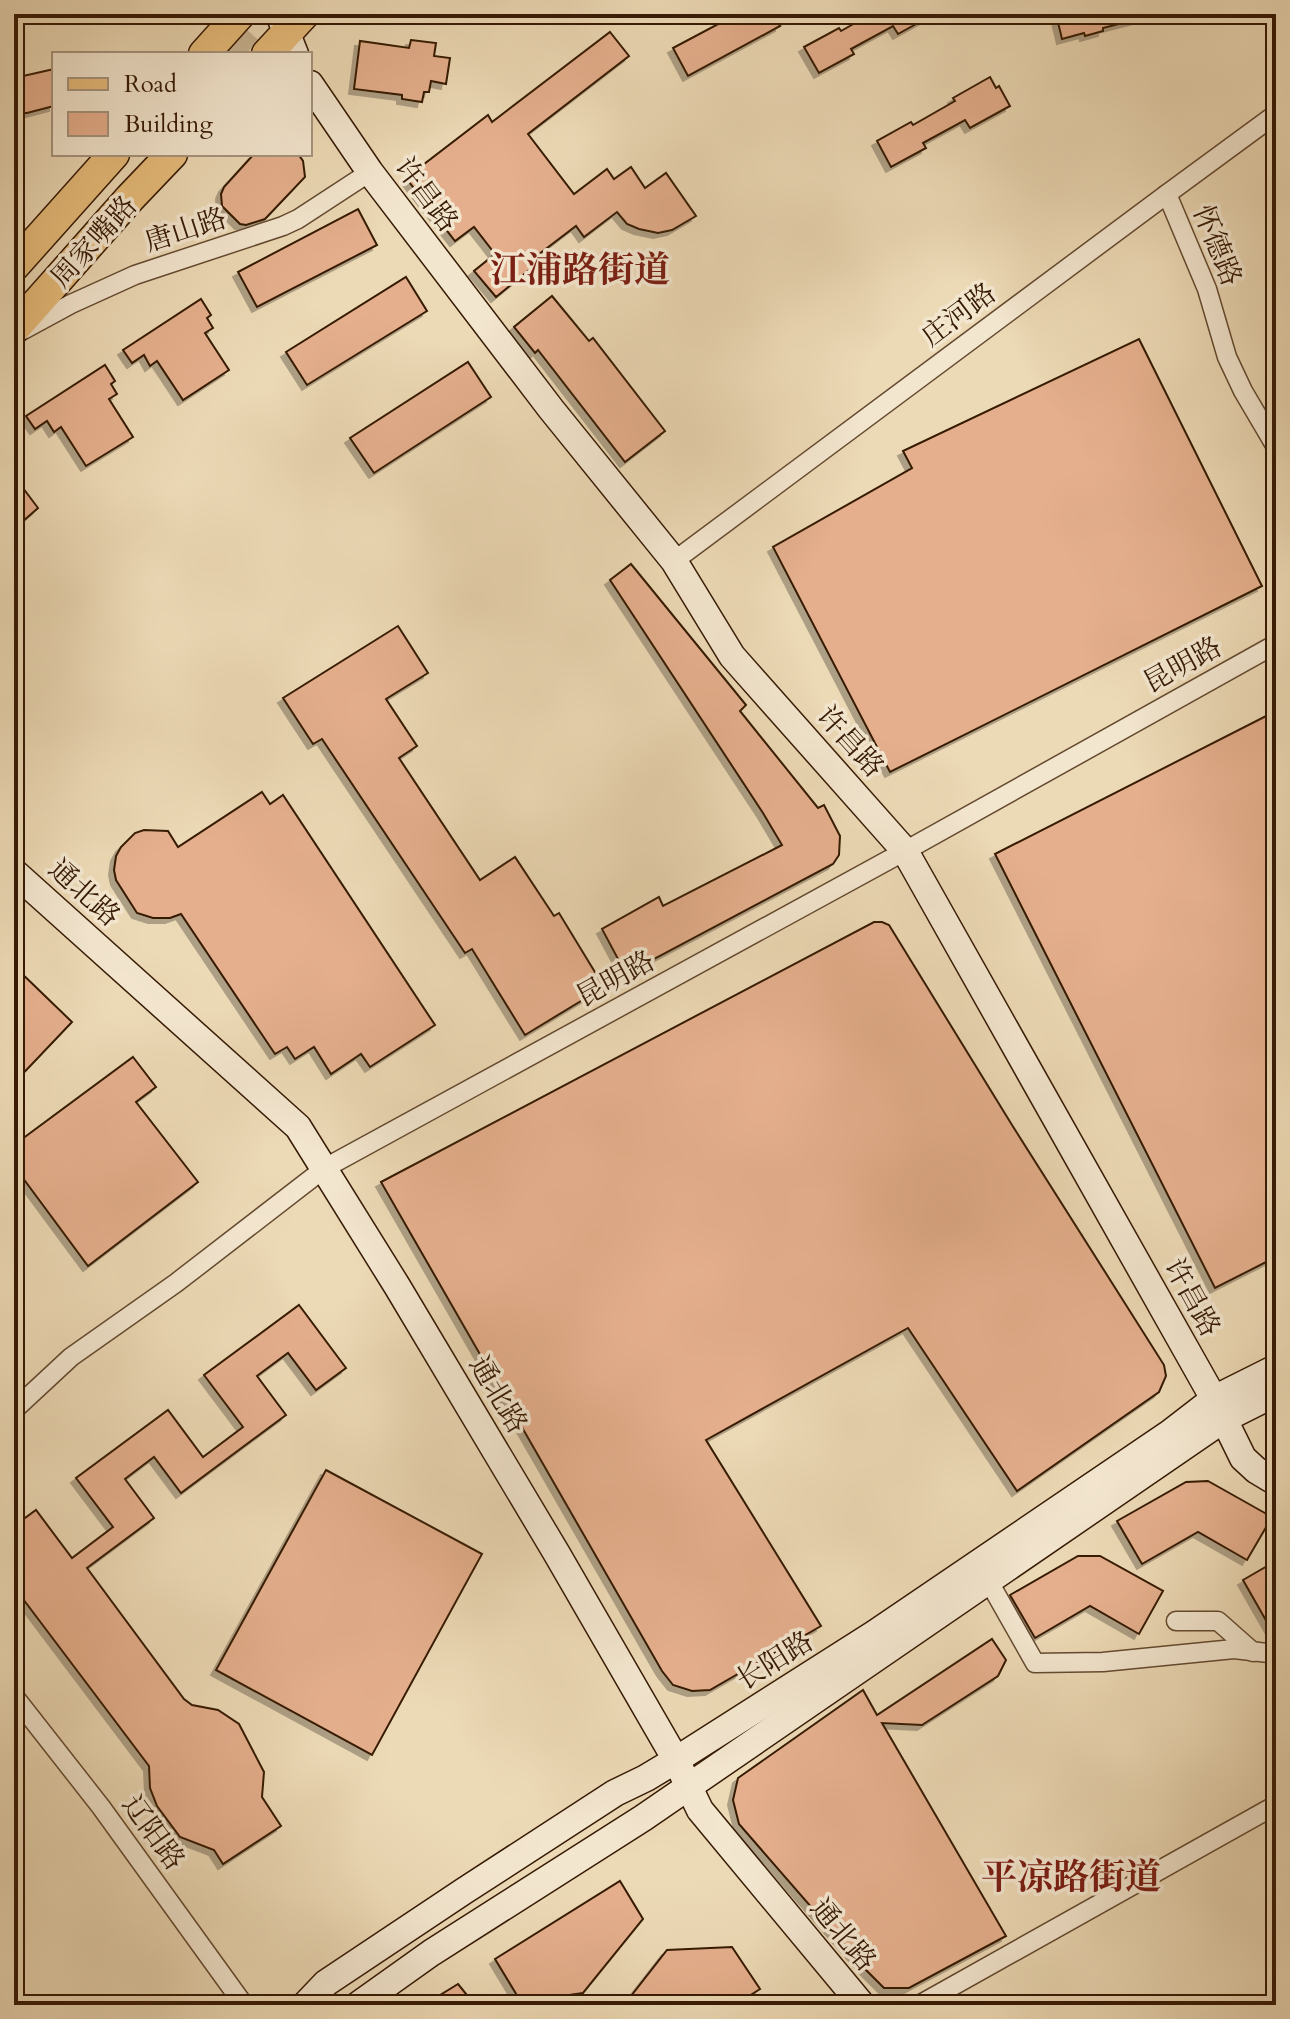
<svg xmlns="http://www.w3.org/2000/svg" width="1290" height="2019" font-family="Cardo,'Noto Serif SC',serif">
  <defs>
    <filter id="shadow"><feDropShadow dx="-5" dy="5" stdDeviation="0" flood-color="#0004"/></filter>
  </defs>
  <rect width="100%" height="100%" fill="#ecd9b5"/>
  <filter id="stains"><feTurbulence type="fractalNoise" baseFrequency=".0025" numOctaves="4"/><feColorMatrix values="0 0 0 0 .2 0 0 0 0 .09 0 0 0 0 .02 0 0 0 .5 -.17"/></filter>
  <radialGradient id="worn" r=".72"><stop offset=".6" stop-color="#630" stop-opacity="0"/><stop offset="1" stop-color="#630" stop-opacity=".3"/></radialGradient>
  <g fill="#e5af8d" stroke="#361a04" stroke-width="2" filter="url(#shadow)">
    <path d="M737 14H797L779 24 780 26 688 76 673 48Z"/>
    <path d="M871 14H934L898 34 893 26 851 49 854 54 819 73 804 47 839 28 841 31Z"/>
    <path d="M1056 14H1137L1138 19 1103 28V31L1085 36 1084 33 1062 39Z"/>
    <path d="M610 32 629 56 528 134 574 194 607 169 614 179 631 167 645 188 666 173 696 216 672 230 658 233 639 229 627 224 617 212 584 237 576 226 530 261 534 266 496 297 474 271 495 254 474 227 455 241 406 178 488 115 492 122Z"/>
    <path d="M411 40 436 43 434 56 450 58 446 84 431 81 429 92H424L422 102 402 99V95L354 89 360 41 409 48Z"/>
    <path d="M54 69V106L27 113H14V78Z"/>
    <path d="M990 77 996 88 999 86 1010 106 970 128 965 120 923 143 926 148 891 167 877 141 911 122 913 125 955 101 953 98Z"/>
    <path d="M254 154H298L303 161 305 177 265 219 246 225 240 224 222 206 221 194 224 187Z"/>
    <path d="M358 209 377 245 257 307 238 272Z"/>
    <path d="M406 277 427 311 307 385 286 352Z"/>
    <path d="M552 296 589 341 593 338 665 431 625 462 538 350 535 353 514 327Z"/>
    <path d="M201 299 211 315 207 318 213 328 205 333 229 370 183 400 157 361 150 366 144 355 132 363 123 350Z"/>
    <path d="M1139 339 1262 586 890 772 773 547 912 468 903 451Z"/>
    <path d="M468 362 491 397 374 473 350 438Z"/>
    <path d="M105 365 115 381 111 384 117 394 109 399 133 437 86 466 61 427 54 432 47 421 35 429 26 416Z"/>
    <path d="M14 476 38 508 14 529Z"/>
    <path d="M631 564 746 705 740 711 818 808 824 805 840 836 839 855 833 864 626 974 602 929 659 897 663 906 782 845 763 813 610 580Z"/>
    <path d="M398 626 428 673 386 699 417 746 399 758 480 880 515 857 554 916 559 913 604 987 525 1035 472 949 465 953 322 739 313 744 283 698Z"/>
    <path d="M1276 711V1257L1215 1288 995 854Z"/>
    <path d="M262 792 270 804 283 795 435 1025 370 1067 361 1054 331 1074 314 1047 295 1059 287 1047 275 1054 181 914 170 918H153L137 913 116 880 114 870 116 856 121 847 135 833 144 830 168 831 178 847Z"/>
    <path d="M874 922H882L889 925 1012 1125 1164 1365 1166 1376 1159 1392 1017 1491 908 1328 706 1440 821 1626 710 1690 692 1691 673 1685 662 1671 381 1182Z"/>
    <path d="M14 966 72 1022 14 1083Z"/>
    <path d="M133 1057 156 1087 136 1102 198 1182 88 1266 14 1166V1145Z"/>
    <path d="M299 1305 346 1368 316 1390 288 1353 257 1376 286 1415 181 1493 154 1457 125 1479 154 1518 87 1568 184 1699 192 1705 218 1710 239 1724 264 1772 262 1797 281 1826 223 1864 214 1850 180 1837 157 1806 150 1788 149 1766 14 1587V1526L36 1510 72 1558 113 1527 76 1478 168 1410 203 1457 243 1427 204 1375Z"/>
    <path d="M326 1470 482 1554 372 1755 216 1670Z"/>
    <path d="M1208 1481 1272 1517 1247 1560 1198 1532 1142 1564 1117 1521 1186 1482Z"/>
    <path d="M1078 1556H1100L1163 1591 1139 1634 1090 1606 1035 1638 1010 1595Z"/>
    <path d="M1276 1561V1638L1243 1580Z"/>
    <path d="M992 1639 1006 1660 998 1676 922 1725 882 1723 1006 1936 909 1988H884L866 1970 739 1824 733 1800 738 1778 863 1690 877 1715Z"/>
    <path d="M620 1881 643 1919 583 1993 521 2002 495 1959Z"/>
    <path d="M732 1947 760 1989 735 2005H624L667 1950Z"/>
    <path d="M458 1984 475 2005H424Z"/>
  </g>
  <g fill="none" stroke-linecap="round" stroke-linejoin="round">
    <path stroke="#c8b392" stroke-width="34" stroke-dasharray="34 17" stroke-linecap="butt" d="M223 54 259 14"/>
    <g stroke="#644a30" stroke-width="21">
      <g id="street">
        <path d="M1167 194 1207 289 1227 357 1243 391 1276 447"/>
        <path d="M23 330 71 304 135 275 283 226 298 219 370 172"/>
        <path d="M674 561 1167 194 1276 114"/>
        <path d="M14 1410 71 1357 176 1283 325 1168 905 851 1276 644"/>
        <path d="M988 1580 1035 1663 1103 1662 1234 1649 1276 1654"/>
        <path d="M1176 1621H1218L1253 1652"/>
        <path d="M14 1696 101 1807 244 2005"/>
        <path d="M919 2005 1276 1805"/>
      </g>
    </g>
    <g stroke="#361a04" stroke-width="29">
      <g id="secondary">
        <path d="M279 14 295 54"/>
        <path d="M310 84 370 172 551 409 674 561 732 656 905 851 1214 1399 1243 1458 1256 1470 1276 1482"/>
        <path d="M14 872 298 1127 397 1286 557 1554 676 1760 700 1810 862 2005"/>
        <path d="M305 2005 326 1983 464 1891 615 1793 646 1778 676 1760 874 1634 1170 1433 1214 1399 1276 1368"/>
        <path d="M358 2005 431 1953 643 1818 1224 1419 1276 1393"/>
      </g>
    </g>
    <g stroke="#361a04" stroke-width="33">
      <g id="primary">
        <path d="M204 54 240 14"/>
        <path d="M267 54 304 14"/>
        <path d="M14 266 114 154"/>
        <path d="M14 329 130 198 172 154"/>
      </g>
    </g>
    <use href="#street" stroke="#f3e6cf" stroke-width="18"/>
    <use href="#secondary" stroke="#f3e6cf" stroke-width="26"/>
    <use href="#primary" stroke="#e6bc7a" stroke-width="30"/>
  </g>
  <g text-anchor="middle" stroke-width="7" stroke-linejoin="round" paint-order="stroke">
    <g font-size="28" fill="#361a04" stroke="#f3e6cf">
      <text transform="translate(427 194) rotate(53)" y="10">许昌路</text>
      <text transform="translate(185 229) rotate(-18)" y="10">唐山路</text>
      <text transform="translate(93 241) rotate(-48)" y="10">周家嘴路</text>
      <text transform="translate(1218 245) rotate(68)" y="10">怀德路</text>
      <text transform="translate(958 314) rotate(-37)" y="10">庄河路</text>
      <text transform="translate(1182 664) rotate(-29)" y="10">昆明路</text>
      <text transform="translate(851 741) rotate(48)" y="10">许昌路</text>
      <text transform="translate(85 892) rotate(42)" y="10">通北路</text>
      <text transform="translate(615 978) rotate(-29)" y="10">昆明路</text>
      <text transform="translate(1193 1297) rotate(61)" y="10">许昌路</text>
      <text transform="translate(499 1394) rotate(59)" y="10">通北路</text>
      <text transform="translate(774 1660) rotate(-32)" y="10">长阳路</text>
      <text transform="translate(154 1832) rotate(54)" y="10">辽阳路</text>
      <text transform="translate(844 1934) rotate(50)" y="10">通北路</text>
    </g>
    <g font-size="36" font-weight="bold" fill="#7a1f14" stroke="#f3e6cf">
      <text x="580" y="282">江浦路街道</text>
      <text x="1071" y="1889">平凉路街道</text>
    </g>
  </g>
  <rect width="1290" height="2019" fill="none" stroke="#ecd9b5" stroke-width="48"/>
  <rect x="16" y="16" width="1258" height="1987" fill="none" stroke="#361a04" stroke-width="4"/>
  <rect x="24" y="24" width="1242" height="1971" fill="none" stroke="#361a04" stroke-width="2"/>
  <rect x="52" y="52" width="260" height="104" fill="#f3e6cf" stroke="#a7947e" stroke-width="2"/>
  <rect x="68" y="78" width="40" height="12" fill="#e6bc7a" stroke="#a7947e" stroke-width="2"/>
  <text x="124" y="92" font-size="24" fill="#361a04">Road</text>
  <rect x="68" y="112" width="40" height="24" fill="#e5af8d" stroke="#a7947e" stroke-width="2"/>
  <text x="124" y="132" font-size="24" fill="#361a04">Building</text>
  <rect width="100%" height="100%" filter="url(#stains)"/>
  <rect width="100%" height="100%" fill="url(#worn)"/>
</svg>
